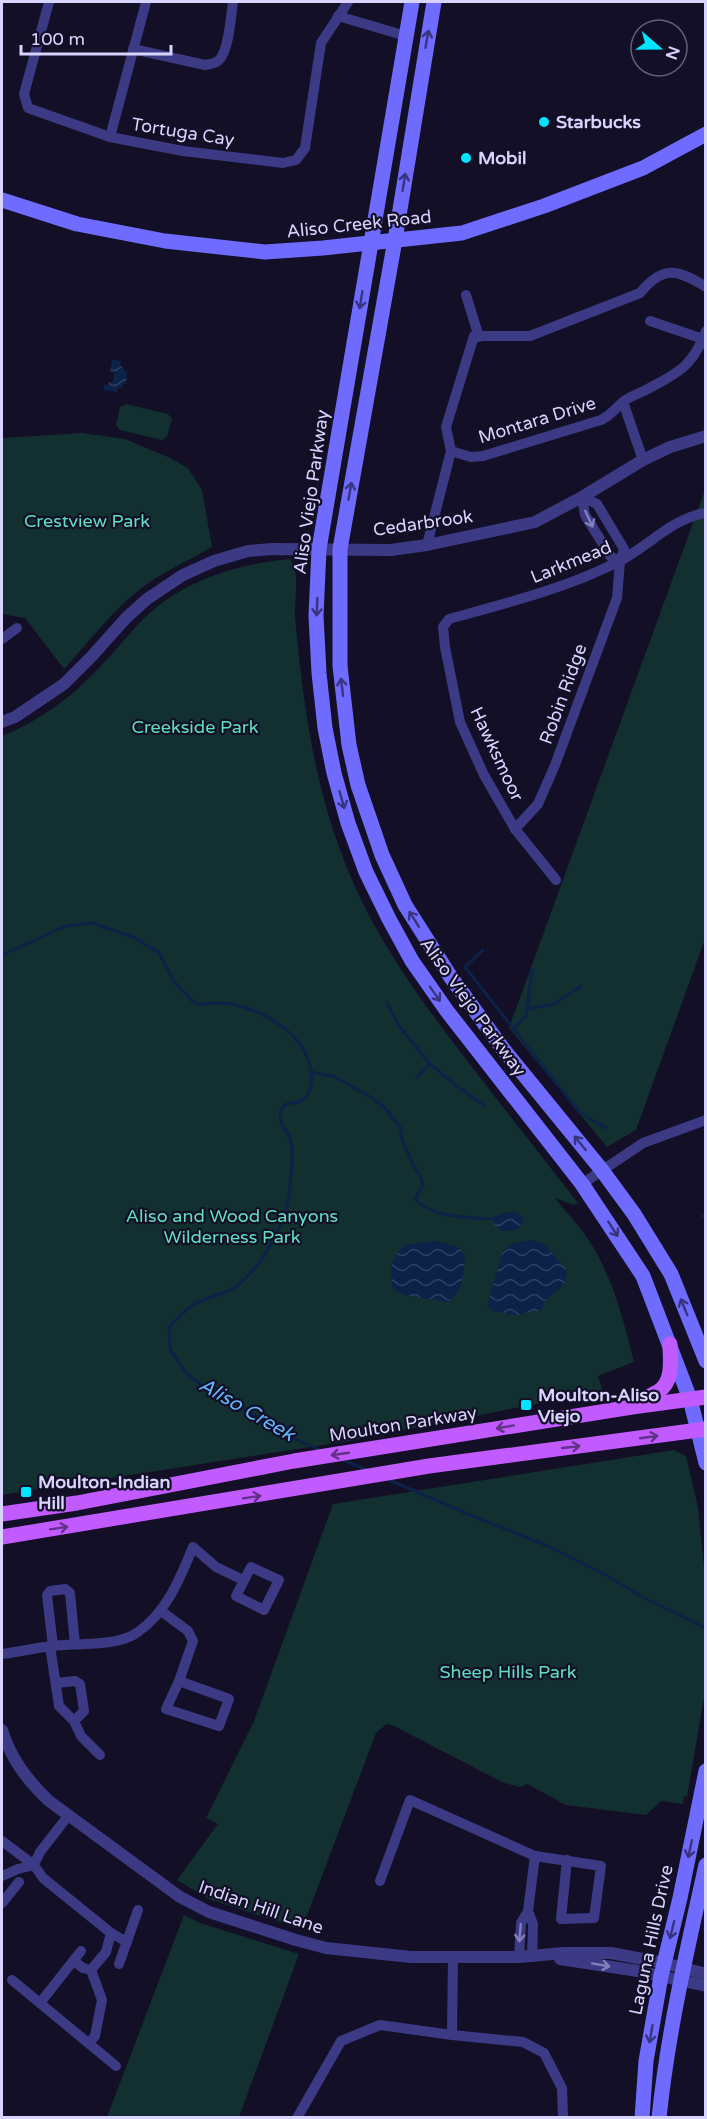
<svg xmlns="http://www.w3.org/2000/svg" width="707" height="2119" font-family="'Varela Round',sans-serif">
  <defs>
    <pattern id="water-waves" width="16" height="10" patternUnits="userSpaceOnUse" patternTransform="scale(1.5)"><rect width="16" height="10" fill="#0c2248"/><path d="M0 5q4-4 8 0t8 0" fill="none" stroke="#2f4163"/></pattern>
  </defs>
  <rect width="100%" height="100%" fill="#130f26"/>
  <g fill="#12302f">
    <path d="M126 404 168 414 172 419 167 436 162 440 120 430 116 425 120 407Z"/>
    <path d="M82 433 125 439 168 457 188 468 202 490 212 547C188 561 162 572 140 589 111 612 88 643 64 669L25 618 2 614V438Z"/>
    <path d="M705 490V939L636 1130 607 1147 509 1028Z"/>
    <path d="M290 559C301 575 294 598 295 616 302 694 312 773 339 847 370 934 420 999 475 1071 509 1115 544 1159 578 1203L574 1205 555 1198C567 1214 583 1229 593 1247 614 1282 624 1322 634 1362L598 1376 603 1392C565 1398 528 1405 491 1413 446 1423 400 1429 356 1440L2 1495V736C39 721 71 698 98 669 122 645 140 617 169 598 206 574 247 563 290 559Z"/>
    <path d="M674 1450 686 1456 698 1507 706 1588 705 1692 687 1797 684 1796 683 1804 661 1801 646 1815 566 1805 527 1784 520 1787 504 1783 394 1726 387 1724 376 1733 302 1929 211 1900 177 1880 218 1824 206 1818 254 1721 333 1504Z"/>
    <path d="M184 1915 200 1923 299 1954 239 2117H107Z"/>
  </g>
  <g fill="url(#water-waves)">
    <path d="M112 360 121 361 120 366 124 367V371H127L126 384 123 383 122 388 118 387 117 392 104 390V385H108L109 382H113L114 373 110 372Z"/>
    <path d="M507 1212H515L524 1218 523 1222 517 1230 502 1231 494 1224 493 1220 495 1216Z"/>
    <path d="M533 1240 543 1243 566 1269C570 1288 553 1290 545 1302 543 1305 543 1308 541 1310L516 1315 492 1311 487 1306 503 1250 515 1243Z"/>
    <path d="M437 1241 458 1247 465 1256C463 1273 464 1292 448 1302L404 1295 393 1289C389 1268 390 1261 404 1245Z"/>
  </g>
  <g fill="none" stroke-linecap="round" stroke-linejoin="round">
    <g stroke="#0c2248" stroke-width="3">
      <path d="M483 950 465 967 580 1113 606 1128"/>
      <path d="M2 955 66 926 92 923 133 937 159 953 173 980 195 1004C207 1004 220 1002 232 1004 265 1012 301 1031 310 1066 312 1073 312 1082 310 1089 303 1111 286 1096 281 1111 277 1122 285 1127 289 1136 295 1150 291 1170 290 1185 289 1217 262 1269 235 1287 223 1295 205 1297 193 1305 184 1311 177 1320 169 1327L170 1349 186 1373 205 1388 234 1402 284 1434 320 1450"/>
      <path d="M387 1003 399 1026 430 1064 417 1077"/>
      <path d="M527 1009 554 1004 581 986"/>
      <path d="M513 1029 526 1016 532 970"/>
      <path d="M430 1064 458 1087 485 1106"/>
      <path d="M311 1072 335 1077 374 1099 386 1109 400 1127 402 1139 413 1165 420 1175 423 1186 415 1198C429 1218 473 1218 495 1219"/>
      <path d="M703 1216H706"/>
      <path d="M343 1460 367 1470"/>
      <path d="M387 1479 470 1515 548 1546 606 1575 642 1597 706 1628"/>
    </g>
    <g stroke="#3d3a85" stroke-width="10">
      <path d="M49 2 24 94 28 108 110 137 183 151 283 163 296 160 305 148 321 43 348 2"/>
      <path d="M338 16 406 36"/>
      <path d="M133 49 205 65C210 64 215 64 219 60 229 51 231 15 233 2"/>
      <path d="M110 137 146 2"/>
      <path d="M466 295 479 337"/>
      <path d="M650 321 703 339"/>
      <path d="M623 402 643 460"/>
      <path d="M451 451 471 457 483 456 601 420C613 414 614 409 623 402 629 397 637 394 644 391 677 373 692 368 706 331"/>
      <path d="M582 497 585 515 611 557 620 561"/>
      <path d="M427 545 451 451 446 427 474 336H530L640 293C663 265 677 269 706 287"/>
      <path d="M2 639 17 628"/>
      <path d="M515 829 538 804 555 765 617 598 620 561 624 549 597 504 582 497"/>
      <path d="M556 880 515 829 484 775 460 722 445 647 443 627 449 619C507 603 564 589 618 562 648 547 671 519 705 513"/>
      <path d="M582 1184 643 1143 706 1120"/>
      <path d="M251 1567 279 1580 264 1610 236 1596Z"/>
      <path d="M161 1611 188 1631 193 1641 179 1681 166 1709 219 1726 229 1699 179 1681"/>
      <path d="M50 1646 59 1706 74 1721 81 1736 100 1755"/>
      <path d="M53 1646 47 1595 50 1591 65 1589 70 1593 75 1644"/>
      <path d="M2 1654C18 1652 35 1648 52 1646 77 1643 118 1647 138 1632 167 1612 180 1578 193 1547L216 1567 243 1580"/>
      <path d="M56 1683 75 1681 80 1684 84 1711 74 1721"/>
      <path d="M2 1841 34 1865 43 1878 111 1933 127 1942"/>
      <path d="M2 1876 18 1869 34 1865 40 1852 68 1816"/>
      <path d="M380 1881 410 1800 535 1856 601 1866 594 1918 561 1919 567 1860"/>
      <path d="M2 1903 19 1882"/>
      <path d="M528 1911 533 1924 532 1957"/>
      <path d="M519 1957 521 1923 528 1911 535 1856"/>
      <path d="M74 1961 83 1968 91 1970 102 2000 95 2036 89 2043"/>
      <path d="M119 1964 138 1910"/>
      <path d="M91 1970 106 1952 111 1933"/>
      <path d="M12 1980 116 2066"/>
      <path d="M40 2003 81 1951"/>
      <path d="M452 2035 453 1958"/>
      <path d="M297 2118 341 2041 380 2025 452 2035 523 2042 544 2053 562 2088 563 2118"/>
    </g>
    <g stroke="#3d3a85" stroke-width="12">
      <path d="M2 722 15 717 64 684 92 656 126 618 147 599 183 575 214 561 248 551 272 549 391 550 427 545 535 522 582 497 643 460 670 447 706 436"/>
      <path d="M2 1730C11 1759 27 1780 49 1801L180 1897 209 1912 296 1940 326 1948 411 1957H519L564 1953H611L664 1963 706 1974"/>
      <path d="M560 1959 638 1971 706 1986"/>
    </g>
    <g stroke="#6f6bff" stroke-width="15">
      <path d="M412 2 319 549 316 616 319 673 325 728 334 773 348 823 366 872 389 919 412 961 447 1011 582 1184 643 1276 690 1399 706 1463"/>
      <path d="M434 2 395 240 340 549V666L349 745 358 785 382 855 405 905 450 976 503 1049 601 1169 634 1214 671 1274 706 1361"/>
      <path d="M2 200 77 224 165 241 265 252 323 248 462 233 544 206 643 168 706 134"/>
      <path d="M642 2118 646 2061 661 1976 680 1898 706 1771"/>
      <path d="M659 2118C668 2031 687 1950 706 1865"/>
    </g>
    <g stroke="#c25bff" stroke-width="15">
      <path d="M637 1404C644 1399 652 1395 659 1391 674 1380 670 1360 670 1344"/>
      <path d="M2 1514 77 1503 294 1461 632 1407 706 1397"/>
      <path d="M2 1537 429 1466 706 1429"/>
    </g>
  </g>
  <defs><path id="oneway-shaft" d="M-6 0H5M1.5-3L5.5 0L1.5 3" fill="none" stroke-width="1.6" stroke-linecap="round" stroke-linejoin="round" transform="scale(1.5)"/></defs>
  <g stroke="#38347d">
    <use href="#oneway-shaft" transform="translate(427 39) rotate(-80)"/>
    <use href="#oneway-shaft" transform="translate(404 182) rotate(-81)"/>
    <use href="#oneway-shaft" transform="translate(361 300) rotate(99)"/>
    <use href="#oneway-shaft" transform="translate(350 491) rotate(-80)"/>
    <use href="#oneway-shaft" transform="translate(317 607) rotate(92)"/>
    <use href="#oneway-shaft" transform="translate(342 687) rotate(-97)"/>
    <use href="#oneway-shaft" transform="translate(342 800) rotate(74)"/>
    <use href="#oneway-shaft" transform="translate(414 919) rotate(-122)"/>
    <use href="#oneway-shaft" transform="translate(435 994) rotate(55)"/>
    <use href="#oneway-shaft" transform="translate(580 1143) rotate(-129)"/>
    <use href="#oneway-shaft" transform="translate(613 1229) rotate(57)"/>
    <use href="#oneway-shaft" transform="translate(684 1307) rotate(-112)"/>
    <use href="#oneway-shaft" transform="translate(690 1849) rotate(102)"/>
    <use href="#oneway-shaft" transform="translate(672 1930) rotate(104)"/>
    <use href="#oneway-shaft" transform="translate(651 2034) rotate(100)"/>
  </g>
  <g stroke="#837fbc">
    <use href="#oneway-shaft" transform="translate(589 519) rotate(65)"/>
    <use href="#oneway-shaft" transform="translate(520 1933) rotate(95)"/>
    <use href="#oneway-shaft" transform="translate(601 1965) rotate(10)"/>
  </g>
  <g stroke="#623188">
    <use href="#oneway-shaft" transform="translate(505 1427) rotate(170)"/>
    <use href="#oneway-shaft" transform="translate(649 1437) rotate(-8)"/>
    <use href="#oneway-shaft" transform="translate(571 1447) rotate(-6)"/>
    <use href="#oneway-shaft" transform="translate(340 1454) rotate(172)"/>
    <use href="#oneway-shaft" transform="translate(252 1497) rotate(-9)"/>
    <use href="#oneway-shaft" transform="translate(59 1528) rotate(-9)"/>
  </g>
  <g fill="#00e5ff" stroke="#130f26" stroke-width="2">
    <circle cx="544" cy="122" r="6"/>
    <circle cx="466" cy="158" r="6"/>
    <rect x="520" y="1399" width="12" height="12" rx="3"/>
    <rect x="20" y="1486" width="12" height="12" rx="3"/>
  </g>
  <g text-anchor="middle" stroke-width="4.5" stroke-linejoin="round" paint-order="stroke">
    <g font-size="18" font-weight="bold" fill="#d9d4ff" stroke="#130f26" text-anchor="start">
      <text x="556" y="128">Starbucks</text>
      <text x="478" y="164">Mobil</text>
      <text x="538" y="1401">Moulton-Aliso<tspan x="538" dy="21">Viejo</tspan></text>
      <text x="38" y="1488">Moulton-Indian<tspan x="38" dy="21">Hill</tspan></text>
    </g>
    <g font-size="18" fill="#d9d4ff" stroke="#130f26">
      <text transform="translate(183 132) rotate(9)" y="6">Tortuga Cay</text>
      <text transform="translate(359 224) rotate(-6)" y="6">Aliso Creek Road</text>
      <text transform="translate(537 420) rotate(-17)" y="6">Montara Drive</text>
      <text transform="translate(311 492) rotate(-82)" y="6">Aliso Viejo Parkway</text>
      <text transform="translate(423 523) rotate(-8)" y="6">Cedarbrook</text>
      <text transform="translate(571 562) rotate(-22)" y="6">Larkmead</text>
      <text transform="translate(563 694) rotate(-70)" y="6">Robin Ridge</text>
      <text transform="translate(497 754) rotate(65)" y="6">Hawksmoor</text>
      <text transform="translate(473 1007) rotate(54)" y="6">Aliso Viejo Parkway</text>
      <text transform="translate(403 1424) rotate(-9)" y="6">Moulton Parkway</text>
      <text transform="translate(261 1907) rotate(19)" y="6">Indian Hill Lane</text>
      <text transform="translate(651 1940) rotate(-78)" y="6">Laguna Hills Drive</text>
    </g>
    <g font-size="18" fill="#5fe0c0" stroke="#130f26">
      <text x="87" y="527">Crestview Park</text>
      <text x="195" y="733">Creekside Park</text>
      <text x="232" y="1222">Aliso and Wood Canyons<tspan x="232" dy="21">Wilderness Park</tspan></text>
      <text x="508" y="1678">Sheep Hills Park</text>
    </g>
    <g font-size="20" font-style="italic" fill="#62b6ff" stroke="#130f26">
      <text transform="translate(247 1409) rotate(30)" y="7">Aliso Creek</text>
    </g>
  </g>
  <rect width="707" height="2119" fill="none" stroke="#d9d4ff" stroke-width="6"/>
  <g transform="translate(659 48) rotate(110)"><circle r="28" fill="#130f26" stroke="#625e7d" stroke-width="1.5"/>
  <path d="M0-4.5L10 22L0 15L-10 22Z" fill="#00e5ff"/>
  <text y="-9" font-size="16" font-weight="bold" text-anchor="middle" fill="#d9d4ff">N</text>
  </g>
  <path d="M21 45v9h150v-9" fill="none" stroke="#d9d4ff" stroke-width="3"/>
  <text x="30" y="45" font-size="18" fill="#d9d4ff" stroke="#130f26" stroke-width="4.5" paint-order="stroke">100 m</text>
</svg>
